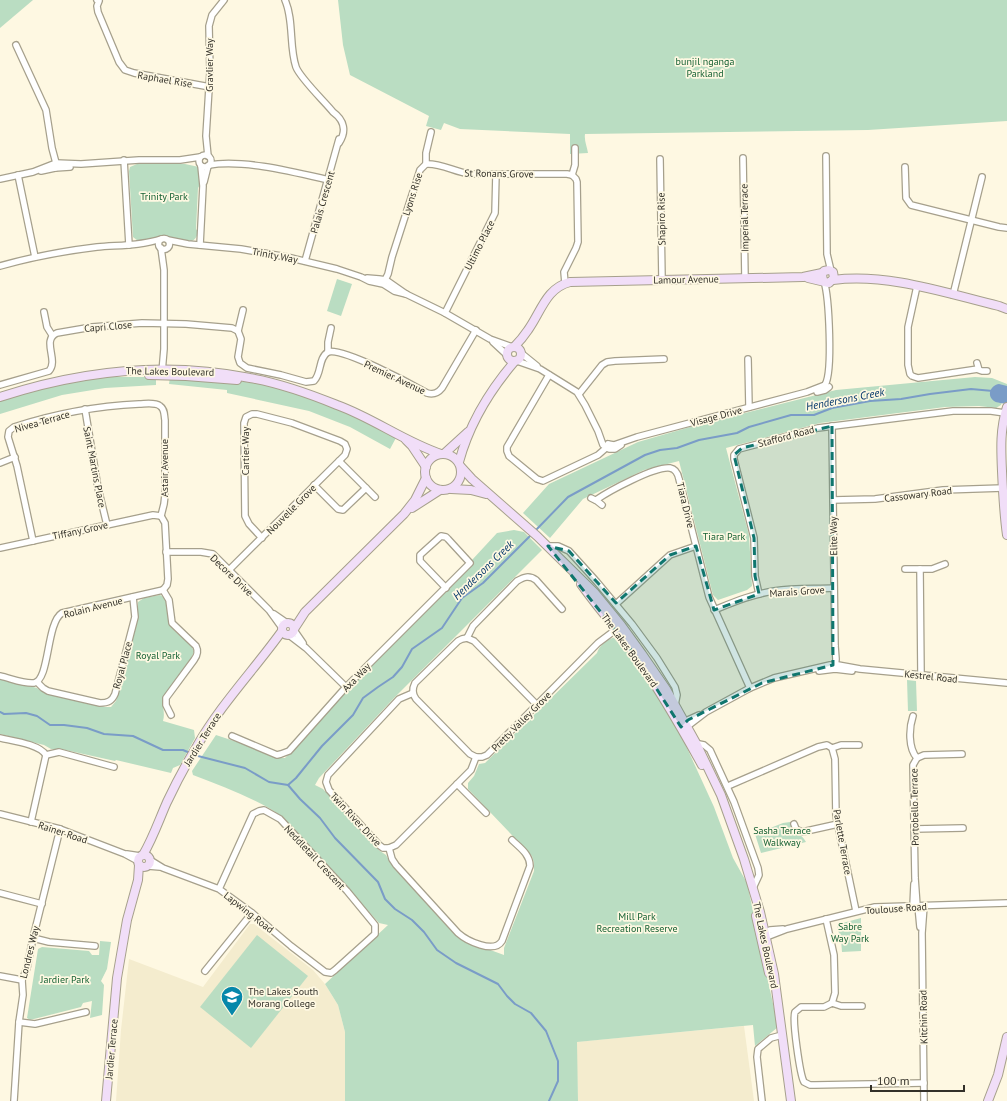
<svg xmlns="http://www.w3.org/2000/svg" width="1007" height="1101" font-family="'PT Sans',sans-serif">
  <rect width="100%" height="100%" fill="#fef8e2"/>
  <g fill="#f4ecce">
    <path d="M250 924H254L313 970 325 984 338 1005 345 1032V1101H116L121 1030 129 959 203 987Z"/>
    <path d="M744 1026 754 1101H578L576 1042Z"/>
  </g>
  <g fill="#baddc2">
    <path d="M0 0H33L0 28Z"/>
    <path d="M338 0H1007V121L868 130 585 134C584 141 587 146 588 153L570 154V134L460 129 444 123 441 130 426 126 429 116 350 75 343 45Z"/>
    <path d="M162 163 185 164 199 167 201 183 198 188 196 229 198 232C197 236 196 239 192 241L174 240 169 237 163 236 149 240 138 241 133 237 129 171 130 167 137 164Z"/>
    <path d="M337 279 352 284 341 316 327 311Z"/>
    <path d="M102 377H156V385L105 388 62 395 0 414V400L61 383Z"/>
    <path d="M170 377C201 379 233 379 264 385 311 395 353 416 397 436L390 449 350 427 309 411 227 393V390L169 384Z"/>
    <path d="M975 377 992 378 1007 384V388L1001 405 996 408 979 406 945 407 820 423 726 448 749 535 752 586 747 590 718 600 713 595 679 461 644 470 583 499 550 538 523 513 549 484 638 442 697 425 836 390Z"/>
    <path d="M514 530 524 532 542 550 394 698 319 778 315 785 323 789 380 851 386 855 391 864 456 935 463 940 504 955V948L534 871V863L532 856 468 789V783L474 776 479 764 485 763 597 653C599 645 611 636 618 637L682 733 687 748 714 807 733 858 747 883 778 1027 755 1046 753 1025 577 1042 578 1101H345V1032L338 1005 325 984 388 925 379 923 283 817C256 798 223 787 193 775L192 771 216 735 243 744 277 758H285L360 677 471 567 472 564V560L497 533Z"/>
    <path d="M160 595C171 600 165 617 171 626 176 636 191 640 194 652L191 658 165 694C160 705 166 711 163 721L194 730 195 738 180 765 173 768 171 773 116 760 115 761 61 749H51L44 745 0 734V678L37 688 44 693 105 707H111L116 701 138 617V602L144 598Z"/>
    <path d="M907 680 916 681 917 711H908Z"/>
    <path d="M790 822C792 834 801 832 806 842L761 853 755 834 783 823Z"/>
    <path d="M861 918V951L842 952 841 939 837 927 839 924Z"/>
    <path d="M257 935 308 976 251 1048 200 1007Z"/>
    <path d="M100 941 111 942 107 969 101 981 104 985 102 1015 90 1018 92 1001 83 1003 81 1007 30 1020 27 1018 38 949 42 947 89 951 92 955H99Z"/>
  </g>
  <path fill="#7a9cc7" d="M999 384 1007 386V404C1003 403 997 403 994 401 986 395 991 385 999 384Z"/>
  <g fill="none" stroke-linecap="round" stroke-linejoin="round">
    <g stroke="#7a9cc7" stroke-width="2">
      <path d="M535 531 568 497 645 455 660 450 677 448 699 440 737 433 749 427 791 415H814L832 408 870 401 901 399 930 394 971 389 993 391"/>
      <path d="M0 712 4 714 26 713 37 716 50 725H64L87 728 104 734 133 736 163 750H183L190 753"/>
      <path d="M194 755 245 768 269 782 288 785 296 778 322 746 353 715 363 698 378 687 393 677 402 667 412 649 442 628 462 598 483 583 532 534"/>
      <path d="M288 785 300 799 320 818 335 838 378 882 385 899 395 909 412 920 424 932 437 950 456 963 498 984 507 996 515 1004 531 1013 546 1031 558 1061V1081L549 1101"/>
    </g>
    <g stroke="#a6a08c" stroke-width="8">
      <g id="street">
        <path d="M97 0 99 1 97 6 98 12 119 62 125 70 134 73 210 87"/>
        <path d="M285 0C294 20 289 47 296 67 300 78 325 102 333 112 344 120 347 131 339 143"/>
        <path d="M16 45 46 110 52 148 56 163 55 168"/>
        <circle cx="205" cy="161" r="6"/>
        <path d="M208 156 206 136 210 72 209 26 212 15 224 0"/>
        <path d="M826 156 827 254 831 271"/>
        <path d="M743 158 745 278"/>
        <path d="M660 159 662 279"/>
        <path d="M124 160 129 245"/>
        <path d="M426 164C441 163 455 172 470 174H567L572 175"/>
        <path d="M209 165C243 159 294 172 329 180"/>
        <path d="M905 167 906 198 911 205 999 227 1007 228"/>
        <path d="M41 171 55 168 70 167"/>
        <path d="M18 175 35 257"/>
        <path d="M0 179 33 172 56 163 81 164 139 160H180L200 157"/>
        <path d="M204 182 208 166"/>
        <circle cx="164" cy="244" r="5.5"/>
        <path d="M168 240 188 244 241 249 287 257 337 269 361 277 369 281 383 284 394 291 406 294"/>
        <path d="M200 245 203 186 201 166"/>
        <path d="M161 248 164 270V349L162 372"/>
        <path d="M305 261 339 139"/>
        <path d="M0 266C32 257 64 251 97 247 118 245 140 246 161 239"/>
        <path d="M367 278 379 279 386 280 406 294 445 313 490 339 512 347"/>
        <path d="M824 281C829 297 833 372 825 385"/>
        <path d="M384 282 388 274 392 257 420 170 426 164V153L431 132"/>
        <path d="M565 283 564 272 576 248 578 242 577 182 576 179 572 175 575 165V148"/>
        <path d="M917 286 908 327V365L910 374 912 376 918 378 978 369"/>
        <path d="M953 295 982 177"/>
        <path d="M243 310 238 331 241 339 238 357 240 363 247 368 281 375 306 382 314 381C322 373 318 358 328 352V342L331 328"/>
        <path d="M44 312 47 327 52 335"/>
        <path d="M445 313 495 213 496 174"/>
        <path d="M493 342 507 355"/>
        <path d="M328 352C342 347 411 384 427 393 434 395 438 393 442 388L476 330"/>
        <path d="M521 353 537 366"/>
        <path d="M748 359 749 407"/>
        <path d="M517 361 540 369 577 392 585 405 598 431 603 445 609 449H615L621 445"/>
        <path d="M977 363 979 370 982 371H987"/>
        <path d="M549 375 507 447V451L509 456 537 479 543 481 598 455 606 448 608 444"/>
        <path d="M0 385 49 371C59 360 41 340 57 333L92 327 142 323 186 324 232 328 238 331"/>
        <path d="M817 392 825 390 829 387"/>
        <path d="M579 394 602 365 607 362 615 361 664 359"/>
        <path d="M85 409 98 488 107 525"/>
        <path d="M832 426 835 646 836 659 835 669"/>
        <path d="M608 444 614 445 637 437 807 392 825 385"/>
        <path d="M0 463 15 457"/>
        <path d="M314 485 338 509 343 510 366 488 339 461"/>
        <path d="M366 488 375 497"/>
        <path d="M591 498 597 501 602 505"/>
        <path d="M596 500C609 491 655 466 670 468 676 469 678 474 679 479L709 597 750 688"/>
        <path d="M833 500 875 499 943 490 1003 488"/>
        <path d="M161 516 165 523 168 579 167 585 163 590"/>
        <path d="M33 541 17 466 8 437 9 431 14 427C54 414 96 406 139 404 145 404 155 402 160 406 165 409 164 415 165 420V495L164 504 161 516"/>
        <path d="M548 546H558L569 551 597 582 632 624 657 658 675 687 677 695 675 705"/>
        <path d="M0 548 153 515 161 516"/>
        <path d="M166 552H201L213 554 269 610 282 628"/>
        <path d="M905 569H920"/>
        <path d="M229 570 345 455 347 449 345 444 340 441 292 423 257 414H252L246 417 244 423 245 516 249 524 262 538"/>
        <path d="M163 590 169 600 172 623 196 646C199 652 197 656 194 660L166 698V705L171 715"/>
        <path d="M759 594 755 576 754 538 734 459V455L739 449 818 428 953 411H991L1005 413"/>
        <path d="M616 604 670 555 696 546"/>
        <path d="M714 610C734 602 753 594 774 591 794 588 814 589 834 588"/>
        <path d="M274 614 287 623"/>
        <path d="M294 630 303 643"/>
        <path d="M289 635 306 648 346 687"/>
        <path d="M467 638 462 639 458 641 415 683C412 689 412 694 416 699L470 754 476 757"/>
        <path d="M467 638 473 626 517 581C524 577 529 575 536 580L562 609"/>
        <path d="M467 638 474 641 537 705"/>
        <path d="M819 671 835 669 852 671"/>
        <path d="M921 675 920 569H932L945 564"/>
        <path d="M0 676C10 678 23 684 34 683 50 680 46 623 62 613L163 590"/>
        <path d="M37 682 43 688 48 691 100 703C108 703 112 701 115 694L135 617 133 597"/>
        <path d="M413 693 399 699 328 775 326 782 329 790 379 845 383 848H389L392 859 396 865 458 933C467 941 494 954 502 941L530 866C530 854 519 847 512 840"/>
        <path d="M913 716C909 728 908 748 917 758L913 765 915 878 917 906"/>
        <path d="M682 725 688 720 699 715"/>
        <path d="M683 726 689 725 706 712 750 688 774 678 830 665H838L860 669 1007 683"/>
        <path d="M232 736 277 755 281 754 289 751 346 687 470 563 448 539 446 537 441 536 420 555V561L446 588"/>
        <path d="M0 738C13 741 39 744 46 755L59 752 114 767"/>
        <path d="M694 743 704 745 710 750 734 802 758 868 759 875 753 888"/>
        <path d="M832 748 841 745H859"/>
        <path d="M917 758 924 755 962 754"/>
        <path d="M457 784 486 813"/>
        <path d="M728 786 818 747 827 745 832 748 835 759 836 816 856 911"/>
        <path d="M0 814 60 829 125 854 138 861"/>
        <path d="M31 822 46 755"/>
        <path d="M794 824 796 829 802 832 838 824"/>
        <path d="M914 829 963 828"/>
        <path d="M389 848 396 845 471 770 476 757H482L487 755 598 643 618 628"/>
        <path d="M127 854 140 856"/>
        <path d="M150 860 163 868 219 889 252 913 291 946 325 972 331 973 335 970 375 934V925L347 891 280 819 264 810 259 811 253 814 219 889"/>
        <path d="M148 866 160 867"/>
        <path d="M0 893 42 904"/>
        <path d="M913 906 914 884"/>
        <path d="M918 906 920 927"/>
        <path d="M924 906 922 933 924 1101"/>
        <path d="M826 919 834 955 835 993 832 1003"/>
        <path d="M762 934 770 930 783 929"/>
        <path d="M763 936H769L787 929 875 907 1007 903"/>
        <path d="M33 938 49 942 95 946"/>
        <path d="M205 971 252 913"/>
        <path d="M0 976 22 980"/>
        <path d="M862 1006H841L832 1003 824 1007H801L795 1012C792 1020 800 1075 804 1082L810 1085H815L924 1083"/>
        <path d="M19 1022 35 1024 86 1012"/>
        <path d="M14 1101 19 1022 23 995 22 980 27 968 33 938 60 829"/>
        <path d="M762 1101 757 1057 758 1049 771 1038 782 1035"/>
      </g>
    </g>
    <g stroke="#a6a08c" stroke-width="10">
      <g id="secondary">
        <path d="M808 278 829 283 834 278 833 272 829 270 824 271 822 275 823 280"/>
        <path d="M833 280C889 273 945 293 999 306L1007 309"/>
        <path d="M514 347C519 342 524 336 528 330 541 312 546 288 570 282L803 277 822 273"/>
        <circle cx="514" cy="354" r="7"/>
        <path d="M149 375 186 376 237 380"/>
        <path d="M0 397C83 370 165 361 250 378 279 383 310 394 337 405 373 418 405 442 441 454"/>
        <path d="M1007 407C1000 429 1001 449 1002 471 1003 493 1004 514 1007 535"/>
        <path d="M406 440 412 446 426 467"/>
        <path d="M445 453 468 432"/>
        <circle cx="443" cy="472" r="18"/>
        <path d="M459 462C469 425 490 390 515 361"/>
        <path d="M461 467 472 479 537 536 594 592 621 625 642 654 666 689 696 743 721 795 744 859 760 912 774 974 791 1101"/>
        <path d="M451 489 471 490 486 494"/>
        <path d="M412 508 440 490"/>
        <path d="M581 584C598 608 618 630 635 655 660 690 681 727 702 765"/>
        <circle cx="288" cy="629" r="6"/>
        <path d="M294 629 305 612 404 514 415 500 426 478"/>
        <circle cx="144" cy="861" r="6"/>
        <path d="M143 855C153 838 159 820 167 802 176 783 186 764 197 746 221 704 254 670 282 631"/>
        <path d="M756 916 769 973"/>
        <path d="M106 1101 117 978 127 920 138 880 139 865"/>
        <path d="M988 1101 998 1075 1007 1037"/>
      </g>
    </g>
    <use href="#street" stroke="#fff" stroke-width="5.5"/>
    <use href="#secondary" stroke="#f1def8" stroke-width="8"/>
  </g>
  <path fill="#0f766e" fill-opacity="0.2" stroke="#0f766e" stroke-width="3" stroke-dasharray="8 5" stroke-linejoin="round" d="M832 426 833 665 762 683 688 720 681 727 635 655 548 546 569 551 616 603 670 555 696 546 714 610 759 594 755 576 754 538 734 455 742 448Z"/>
  <defs>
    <g id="school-pin" transform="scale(1.15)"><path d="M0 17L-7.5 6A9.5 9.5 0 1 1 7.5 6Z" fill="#0687aa" stroke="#fef8e2"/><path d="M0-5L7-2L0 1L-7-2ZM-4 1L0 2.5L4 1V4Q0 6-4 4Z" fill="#fff"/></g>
  </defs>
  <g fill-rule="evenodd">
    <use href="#school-pin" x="232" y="997"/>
  </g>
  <g text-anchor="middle" stroke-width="3.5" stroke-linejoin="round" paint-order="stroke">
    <g font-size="10" fill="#156133" stroke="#fef8e2">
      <text x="705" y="65">bunjil nganga<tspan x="705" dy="12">Parkland</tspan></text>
      <text x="164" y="200">Trinity Park</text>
      <text x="724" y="540">Tiara Park</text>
      <text x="158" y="659">Royal Park</text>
      <text x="782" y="834">Sasha Terrace<tspan x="782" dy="12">Walkway</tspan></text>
      <text x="637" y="920">Mill Park<tspan x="637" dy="12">Recreation Reserve</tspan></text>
      <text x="850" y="930">Sabre<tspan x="850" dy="12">Way Park</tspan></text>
      <text x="65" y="983">Jardier Park</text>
    </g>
    <g font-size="10" fill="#333129" stroke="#fef8e2">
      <text transform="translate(209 65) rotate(-90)" y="4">Gravlier Way</text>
      <text transform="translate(165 79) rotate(10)" y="4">Raphael Rise</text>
      <text transform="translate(499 173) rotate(1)" y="4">St Ronans Grove</text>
      <text transform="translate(412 194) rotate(-72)" y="4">Lyons Rise</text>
      <text transform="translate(322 202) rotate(-74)" y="4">Palais Crescent</text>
      <text transform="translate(744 218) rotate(-91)" y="4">Imperial Terrace</text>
      <text transform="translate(661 219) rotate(-91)" y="4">Shapiro Rise</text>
      <text transform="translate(479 245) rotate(-63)" y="4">Ultimo Place</text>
      <text transform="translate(275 255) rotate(11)" y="4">Trinity Way</text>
      <text transform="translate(686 279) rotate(-1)" y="4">Lamour Avenue</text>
      <text transform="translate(108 326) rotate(-5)" y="4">Capri Close</text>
      <text transform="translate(170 371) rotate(1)" y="4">The Lakes Boulevard</text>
      <text transform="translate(395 377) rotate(25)" y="4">Premier Avenue</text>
      <text transform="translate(716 416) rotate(-15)" y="4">Visage Drive</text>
      <text transform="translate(42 421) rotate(-16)" y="4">Nivea Terrace</text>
      <text transform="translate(786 436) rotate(-15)" y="4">Stafford Road</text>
      <text transform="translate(245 451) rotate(-90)" y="4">Cartier Way</text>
      <text transform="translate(95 467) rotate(79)" y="4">Saint Martins Place</text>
      <text transform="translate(164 468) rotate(-90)" y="4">Astair Avenue</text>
      <text transform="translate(918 494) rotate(-7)" y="4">Cassowary Road</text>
      <text transform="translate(686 505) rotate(76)" y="4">Tiara Drive</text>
      <text transform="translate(291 509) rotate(-45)" y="4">Nouvelle Grove</text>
      <text transform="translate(80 530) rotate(-12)" y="4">Tiffany Grove</text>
      <text transform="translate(833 536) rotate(-91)" y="4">Elite Way</text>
      <text transform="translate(232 575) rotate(44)" y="4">Decore Drive</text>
      <text transform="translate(797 591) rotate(-4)" y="4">Marais Grove</text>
      <text transform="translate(93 607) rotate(-14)" y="4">Rolain Avenue</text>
      <text transform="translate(630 650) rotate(54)" y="4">The Lakes Boulevard</text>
      <text transform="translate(122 665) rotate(-75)" y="4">Royal Place</text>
      <text transform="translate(931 676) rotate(6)" y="4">Kestrel Road</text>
      <text transform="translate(356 677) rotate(-46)" y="4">Axa Way</text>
      <text transform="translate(521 721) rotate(-45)" y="4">Pretty Valley Grove</text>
      <text transform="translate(202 739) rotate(-58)" y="4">Jardier Terrace</text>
      <text transform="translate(914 807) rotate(-91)" y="4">Portobello Terrace</text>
      <text transform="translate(356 819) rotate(47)" y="4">Twin River Drive</text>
      <text transform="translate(63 832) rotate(18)" y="4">Rainer Road</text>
      <text transform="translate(843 842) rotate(80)" y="4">Parlette Terrace</text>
      <text transform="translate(315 857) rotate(47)" y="4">Neddletail Crescent</text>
      <text transform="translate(896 908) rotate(-4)" y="4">Toulouse Road</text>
      <text transform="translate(249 912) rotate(38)" y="4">Lapwing Road</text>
      <text transform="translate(766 945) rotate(78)" y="4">The Lakes Boulevard</text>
      <text transform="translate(29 952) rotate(-76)" y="4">Londres Way</text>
      <text transform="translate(923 1017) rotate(-91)" y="4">Kitchin Road</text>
      <text transform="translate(111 1049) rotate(-85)" y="4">Jardier Terrace</text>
    </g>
    <g font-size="10" fill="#333129" stroke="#fef8e2" text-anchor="start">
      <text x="248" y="995">The Lakes South<tspan x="248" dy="12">Morang College</tspan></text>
    </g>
    <g font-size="11" font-style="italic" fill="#003569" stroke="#fef8e2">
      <text transform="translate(845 399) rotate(-11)" y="4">Hendersons Creek</text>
      <text transform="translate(483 570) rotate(-44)" y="4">Hendersons Creek</text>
    </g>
  </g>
  <path d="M871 1085v6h93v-6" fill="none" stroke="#333129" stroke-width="2"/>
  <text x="877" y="1085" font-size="12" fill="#333129" stroke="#fef8e2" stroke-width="3" paint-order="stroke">100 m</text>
</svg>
